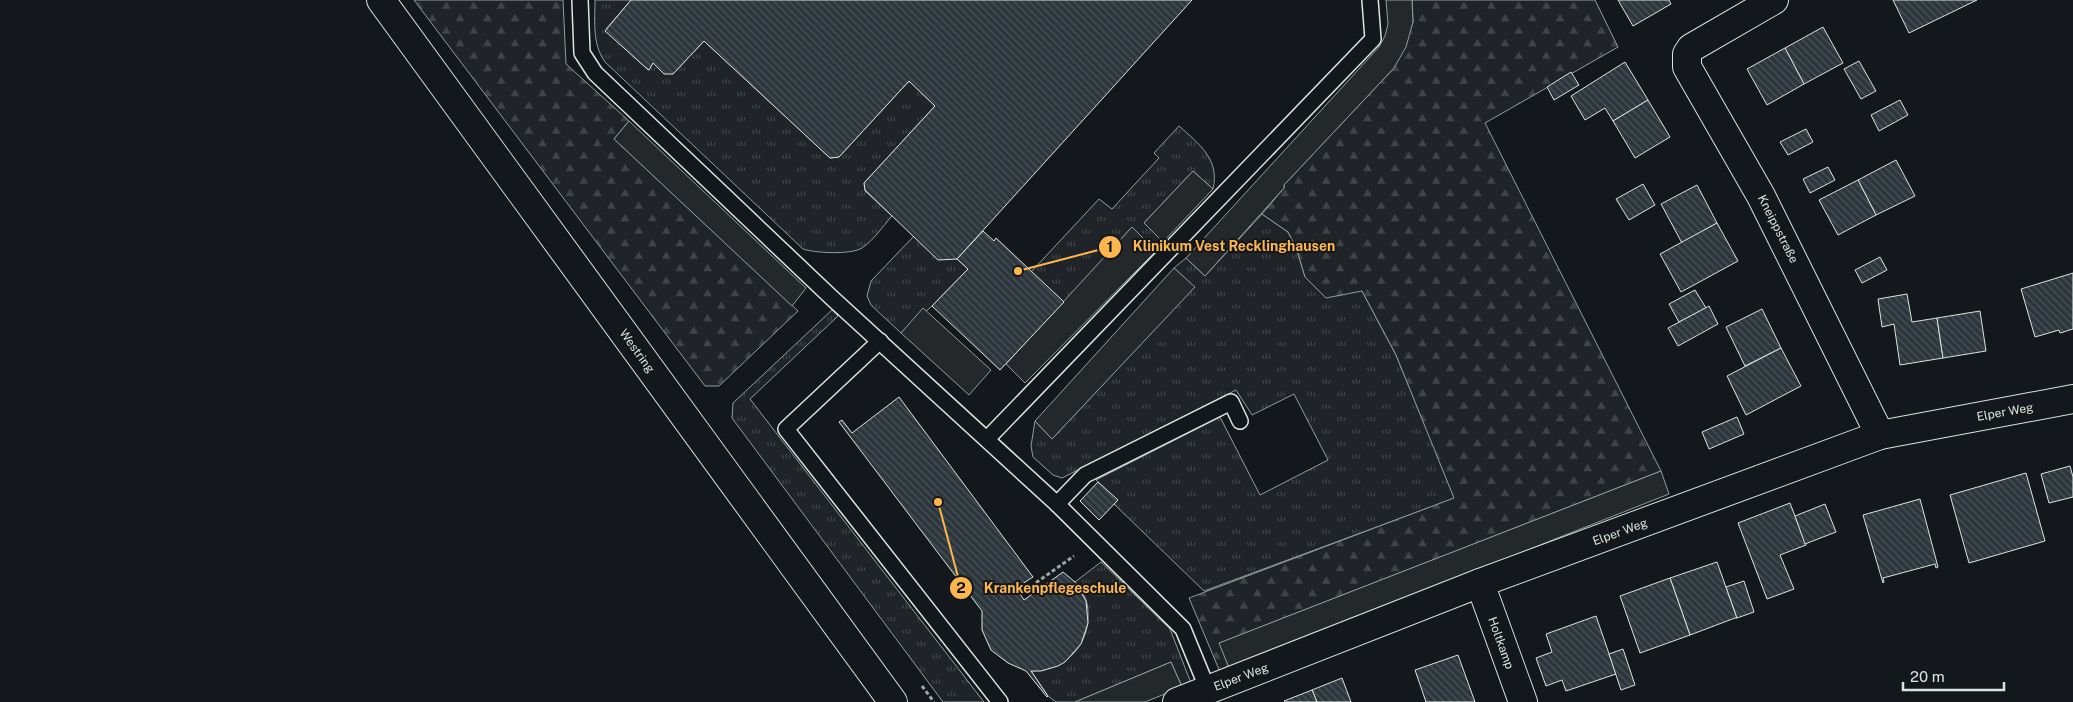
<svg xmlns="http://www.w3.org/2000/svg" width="2073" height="702" font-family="'Public Sans',sans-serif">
  <defs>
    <pattern id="grass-tufts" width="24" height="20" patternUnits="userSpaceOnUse" patternTransform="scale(1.25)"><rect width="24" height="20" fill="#202428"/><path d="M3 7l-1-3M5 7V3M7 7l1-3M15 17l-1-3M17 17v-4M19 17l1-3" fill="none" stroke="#404447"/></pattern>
    <pattern id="forest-firs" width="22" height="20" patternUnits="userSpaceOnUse" patternTransform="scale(1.25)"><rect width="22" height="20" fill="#202428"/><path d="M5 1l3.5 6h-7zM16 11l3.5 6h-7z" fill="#404447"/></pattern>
    <pattern id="building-back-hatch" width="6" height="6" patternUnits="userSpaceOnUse" patternTransform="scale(1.25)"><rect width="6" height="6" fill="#2c363c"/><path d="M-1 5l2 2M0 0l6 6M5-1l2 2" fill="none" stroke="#4a5358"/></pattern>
  </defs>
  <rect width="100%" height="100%" fill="#14181c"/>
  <g fill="url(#grass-tufts)" stroke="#939e99">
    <path d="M595 0H631L606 29 648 70 653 63 673 74 704 41 830 158 839 157 909 81 935 106 864 183 865 191 892 216C883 226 873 241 862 248 851 255 814 253 803 249L605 62C592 44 595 21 595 0Z"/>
    <path d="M1179 126C1199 144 1220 159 1213 189L1193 171 1144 223 1163 242 1156 251 1132 227 1064 302 1031 272 1099 199 1112 209 1159 158 1154 153Z"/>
    <path d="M1262 214 1288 232 1296 247 1305 277 1362 291 1396 355 1455 498 1204 591 1114 504 1117 500 1096 480 1220 417 1260 495 1328 460 1294 394 1252 415 1236 390 1062 478 1053 475 1033 457 1031 446 1035 421 1052 439 1194 287 1174 268 1186 258 1205 276Z"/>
    <path d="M914 236 957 259 968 269 932 306 901 333 871 305 867 296 871 281Z"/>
    <path d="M832 310 838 316 750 399 984 702H943L732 418 733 403Z"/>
    <path d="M1101 562 1170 629 1191 683 1182 687 1171 662 1075 702H1056L1048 696 1031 671C1069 670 1094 641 1087 603 1085 595 1079 588 1075 582Z"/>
  </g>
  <g fill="url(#forest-firs)" stroke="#939e99">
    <path d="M414 0H563L566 64 629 121 614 139 798 311 719 386H705Z"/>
    <path d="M1412 0H1595L1618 47 1485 123 1661 471 1220 643 1229 668 1220 672 1189 598 1454 498 1396 355 1362 291 1326 298 1305 277 1296 247 1288 232 1262 214 1284 188V185L1394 68 1413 22Z"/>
  </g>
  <g fill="#24282b" stroke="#939e99">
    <path d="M1386 0H1412L1413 22 1406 47 1394 68 1284 185V188L1205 276 1186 258 1379 47 1385 36 1388 24Z"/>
    <path d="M629 121 806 288 792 306 614 139Z"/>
    <path d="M1193 171 1213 189 1163 242 1144 223Z"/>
    <path d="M1132 227 1156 251 1025 383 1006 364Z"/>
    <path d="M1174 268 1195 287 1052 439 1035 421Z"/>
    <path d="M923 308 991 370 969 395 901 333Z"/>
    <path d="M1661 471 1669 494 1229 668 1219 643Z"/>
    <path d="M1171 662 1182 687 1145 702H1075Z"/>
  </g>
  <g fill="url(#building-back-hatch)" stroke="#d8e6dc">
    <path d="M631 0H1192L957 259 938 260 865 190 864 183 935 106 909 81 839 157 830 158 704 41 673 74H664L653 63 649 70 645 67 605 31Z"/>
    <path d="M1618 0H1669L1671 4 1633 26Z"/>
    <path d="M1893 0H1977L1909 33Z"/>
    <path d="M1823 27 1843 63 1804 84 1785 48Z"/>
    <path d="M1785 48 1804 84 1767 105 1747 69Z"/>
    <path d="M1859 61 1876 91 1861 99 1844 69Z"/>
    <path d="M1625 62 1648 100 1613 121 1605 108 1585 120 1571 96Z"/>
    <path d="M1571 72 1579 85 1554 100 1547 87Z"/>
    <path d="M1648 100 1670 137 1635 158 1613 121Z"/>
    <path d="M1900 100 1908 115 1879 131 1871 115Z"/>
    <path d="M1806 129 1813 142 1788 155 1780 142Z"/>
    <path d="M1896 160 1915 196 1876 215 1858 180Z"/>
    <path d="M1828 167 1835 180 1810 193 1803 179Z"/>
    <path d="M1858 180 1876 215 1838 235 1819 200Z"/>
    <path d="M1643 184 1655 205 1629 220 1616 199Z"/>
    <path d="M1697 185 1717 223 1682 243 1661 204Z"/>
    <path d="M1717 223 1738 261 1681 292 1660 254Z"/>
    <path d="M983 231 994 241 996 238 1064 302 1000 370 932 306 968 269 957 259Z"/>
    <path d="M1880 257 1887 270 1862 283 1855 270Z"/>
    <path d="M2073 273V329L2060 333 2059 330 2035 337 2021 289Z"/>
    <path d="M1695 290 1706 308 1679 322 1669 304Z"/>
    <path d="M1907 294 1912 322 1937 318 1943 358 1900 365 1894 324 1882 327 1878 299Z"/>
    <path d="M1709 306 1718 324 1678 346 1668 328Z"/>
    <path d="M1762 309 1781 348 1745 366 1726 327Z"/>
    <path d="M1980 311 1986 351 1943 358 1937 318Z"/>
    <path d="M1781 348 1801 386 1746 415 1727 376Z"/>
    <path d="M899 397 1033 577 1016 588 1024 600 1063 572 1075 582 1086 601 1088 623 1081 644 1065 662 1058 666 1041 671H1031L1048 696 1047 697 1026 671 1008 663 991 650 982 630V611L839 422 842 420 852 433Z"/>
    <path d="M1737 417 1744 434 1709 449 1702 432Z"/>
    <path d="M2070 466 2073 477V497L2049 503 2041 474Z"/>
    <path d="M2026 473 2045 541 1969 563 1950 495Z"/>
    <path d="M1098 482 1118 500 1099 520 1080 501Z"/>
    <path d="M1920 499 1938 567 1936 568 1935 564 1883 578 1884 582 1883 583 1863 515Z"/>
    <path d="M1790 503 1806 545 1780 555 1794 589 1767 599 1738 523Z"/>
    <path d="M1825 504 1836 532 1805 544 1795 516Z"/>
    <path d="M1717 562 1737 618H1735L1690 635 1670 578Z"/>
    <path d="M1670 578 1690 635 1640 653 1620 596Z"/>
    <path d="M1744 581 1754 612 1737 618 1726 587Z"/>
    <path d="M1596 616 1616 674 1566 691 1562 680 1546 686 1536 658 1552 652 1546 634Z"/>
    <path d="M1623 649 1635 685 1621 690 1609 654Z"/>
    <path d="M1458 655 1475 702H1426L1415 670Z"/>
    <path d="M1342 678 1351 702H1317L1312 690Z"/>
    <path d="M1312 690 1317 702H1285L1284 701Z"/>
  </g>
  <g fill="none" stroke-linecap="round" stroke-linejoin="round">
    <g stroke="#d8e6dc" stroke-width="18">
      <g id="lane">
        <path d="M580 0 582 53 595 73 832 298 1057 504 1183 629 1208 690"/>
        <path d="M880 341 786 429 1000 702"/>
        <path d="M987 439 1373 39 1370 0"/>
        <path d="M1057 504 1085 475 1231 402 1240 421"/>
      </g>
    </g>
    <g stroke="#d8e6dc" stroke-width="30">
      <g id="street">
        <path d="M1774 0 1691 48 1687 54V67L1761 196 1880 435"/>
        <path d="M1480 583 1523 702"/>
        <path d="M1177 702 1480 583 1880 435 2073 399"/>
      </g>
    </g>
    <g stroke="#d8e6dc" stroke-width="30">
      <path id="primary" d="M381 0 893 702"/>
    </g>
    <g stroke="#9da8a2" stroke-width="3" stroke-dasharray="4 2.5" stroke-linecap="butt">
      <path d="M1020 594 1074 556"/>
      <path d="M922 686 934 702"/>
    </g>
    <use href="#lane" stroke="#14181c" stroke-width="15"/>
    <use href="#street" stroke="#14181c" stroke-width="28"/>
    <use href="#primary" stroke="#14181c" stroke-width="28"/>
  </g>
  <g text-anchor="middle" stroke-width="4" stroke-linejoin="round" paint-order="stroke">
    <g font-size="12" fill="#d8e6dc" stroke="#14181c">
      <text transform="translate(1778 229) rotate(63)" y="4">Kneippstraße</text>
      <text transform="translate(637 351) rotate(54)" y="4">Westring</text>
      <text transform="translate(2005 412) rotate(-10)" y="4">Elper Weg</text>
      <text transform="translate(1620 532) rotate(-20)" y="4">Elper Weg</text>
      <text transform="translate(1501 643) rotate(70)" y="4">Holtkamp</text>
      <text transform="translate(1241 677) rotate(-21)" y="4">Elper Weg</text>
    </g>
  </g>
  <path fill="none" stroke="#ffb74d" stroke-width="2" d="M1018 271L1110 247M938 502L961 588"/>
  <g fill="#ffb74d" stroke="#14181c" stroke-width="2">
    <circle cx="1018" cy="271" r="5"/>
    <circle cx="938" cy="502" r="5"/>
    <circle cx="1110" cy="247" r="12"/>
    <circle cx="961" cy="588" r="12"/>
  </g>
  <g font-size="15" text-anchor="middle" font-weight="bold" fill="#111">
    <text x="1110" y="252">1</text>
    <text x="961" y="593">2</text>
  </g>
  <g font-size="14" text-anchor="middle" font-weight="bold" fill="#ffb74d" stroke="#14181c" stroke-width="4" stroke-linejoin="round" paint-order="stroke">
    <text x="1234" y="251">Klinikum Vest Recklinghausen</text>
    <text x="1055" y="593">Krankenpflegeschule</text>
  </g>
  <path d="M1903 682v8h101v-8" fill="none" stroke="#d8e6dc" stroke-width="2.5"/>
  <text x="1910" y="682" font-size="15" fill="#d8e6dc" stroke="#14181c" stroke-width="4" paint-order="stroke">20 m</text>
</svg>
